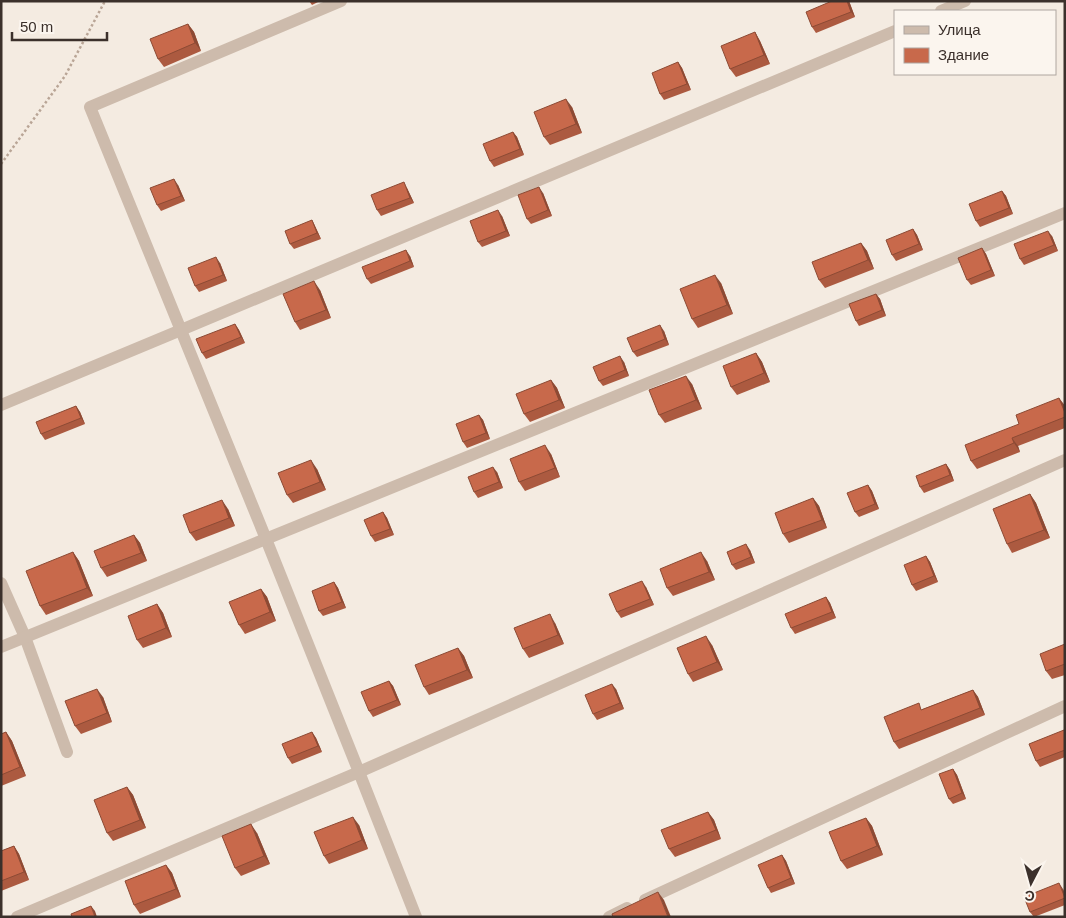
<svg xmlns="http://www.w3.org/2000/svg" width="1066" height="918" font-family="Helvetica,sans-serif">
  <rect width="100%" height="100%" fill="#f4ebe1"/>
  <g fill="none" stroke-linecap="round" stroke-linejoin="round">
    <path stroke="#b9a596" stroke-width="2.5" stroke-dasharray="2.5 2.5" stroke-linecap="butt" d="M1 164 65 76 105 1"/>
    <g stroke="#cdbbac" stroke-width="12">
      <path d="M341 1 90 107 266 539 359 772 1065 460"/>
      <path d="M941 11 965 1"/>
      <path d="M1 405 181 330 895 31"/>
      <path d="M1 583 25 637 67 752"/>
      <path d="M1 647 1065 213"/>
      <path d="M645 900 1065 706"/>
      <path d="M17 917 359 772 416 917"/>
      <path d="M609 917 627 908"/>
    </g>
  </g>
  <g fill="#ac5a40">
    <path d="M309 1H320L312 5Z"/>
    <path d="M832 1H849L855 17 816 33 812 27Z"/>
    <path d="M188 24 194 32 201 51 164 67 158 59Z"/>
    <path d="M755 32 760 41 770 64 736 77 730 69Z"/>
    <path d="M678 62 682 68 691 90 664 100 660 94Z"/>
    <path d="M572 107 582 133 550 145 544 137Z"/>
    <path d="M513 132 517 137 524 155 494 167 490 161Z"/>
    <path d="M178 185 185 201 161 211 157 205Z"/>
    <path d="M407 188 414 203 381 216 377 210Z"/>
    <path d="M1002 191 1006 196 1013 214 980 227 976 221Z"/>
    <path d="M543 193 552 216 531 224 527 219Z"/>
    <path d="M502 216 510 236 482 247 478 242Z"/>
    <path d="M312 220 315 226 321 239 294 249 290 244Z"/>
    <path d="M913 229 917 235 923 250 896 261 892 255Z"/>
    <path d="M1052 236 1058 251 1024 265 1020 259Z"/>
    <path d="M861 243 867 251 874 269 825 288 819 280Z"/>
    <path d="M982 248 986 254 995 276 971 285 967 280Z"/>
    <path d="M410 256 414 267 371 284 367 279Z"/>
    <path d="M220 263 227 281 199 292 195 286Z"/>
    <path d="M721 283 733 314 698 328 692 319Z"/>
    <path d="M320 290 331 318 300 330 295 322Z"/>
    <path d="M876 294 880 299 886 316 859 326 856 321Z"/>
    <path d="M235 324 239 330 245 343 206 359 202 353Z"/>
    <path d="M664 331 669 345 637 357 633 352Z"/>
    <path d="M756 353 762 362 770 382 737 395 731 387Z"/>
    <path d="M624 362 629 376 603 386 599 381Z"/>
    <path d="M551 380 557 388 565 408 530 422 524 414Z"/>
    <path d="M692 384 702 409 665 423 659 415Z"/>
    <path d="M1059 398 1065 406V428L1018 446 1020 452 977 469 971 461 1019 424Z"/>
    <path d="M76 406 80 412 85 424 45 440 41 434Z"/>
    <path d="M479 415 483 420 490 439 467 448 463 442Z"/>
    <path d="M551 454 560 477 525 491 519 482Z"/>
    <path d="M946 464 950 470 954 481 924 493 920 487Z"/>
    <path d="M317 469 326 490 293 503 287 495Z"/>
    <path d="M497 472 503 488 478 498 474 492Z"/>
    <path d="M868 485 872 491 879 509 859 517 855 512Z"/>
    <path d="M1030 494 1036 503 1050 538 1012 553 1007 544Z"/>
    <path d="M813 498 819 506 827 528 789 543 783 534Z"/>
    <path d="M228 509 235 526 196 541 190 533Z"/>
    <path d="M383 512 387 518 394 535 375 542 371 536Z"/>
    <path d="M134 535 140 543 147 561 107 577 101 568Z"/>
    <path d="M750 550 755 563 736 570 732 565Z"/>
    <path d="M73 552 79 561 93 596 46 615 40 606Z"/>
    <path d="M926 556 930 562 938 582 916 591 912 585Z"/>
    <path d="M707 561 715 580 673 596 667 588Z"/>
    <path d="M334 582 338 588 346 608 323 616 319 611Z"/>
    <path d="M646 587 654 605 621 618 617 612Z"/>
    <path d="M261 589 267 597 276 621 245 634 239 625Z"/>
    <path d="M826 597 830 603 836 618 795 634 791 628Z"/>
    <path d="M157 604 163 613 172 637 143 648 137 640Z"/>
    <path d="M555 623 564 644 529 658 523 649Z"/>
    <path d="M1065 644V675L1052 679 1046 671Z"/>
    <path d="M712 645 723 670 693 682 688 674Z"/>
    <path d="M458 648 464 656 473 678 429 695 424 687Z"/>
    <path d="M389 681 393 686 401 705 373 717 369 711Z"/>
    <path d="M616 689 624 709 597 720 593 714Z"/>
    <path d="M973 690 978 697 985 715 899 749 894 742 923 709Z"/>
    <path d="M103 697 112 722 81 734 75 726Z"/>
    <path d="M1064 730 1065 732V757L1040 767 1036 761Z"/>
    <path d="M6 732 12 741 26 776 1 786V734Z"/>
    <path d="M312 732 316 738 322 752 292 764 288 758Z"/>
    <path d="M953 769 957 775 966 799 953 804 949 799Z"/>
    <path d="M127 787 133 795 146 828 113 841 107 833Z"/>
    <path d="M708 812 714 820 721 839 675 857 669 849Z"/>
    <path d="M866 818 872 826 883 855 847 869 841 861Z"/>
    <path d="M359 825 368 849 329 864 324 856Z"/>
    <path d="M257 833 270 864 241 876 235 868Z"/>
    <path d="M14 846 19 854 29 880 1 891V851Z"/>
    <path d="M782 855 786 861 795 884 771 893 768 888Z"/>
    <path d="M166 865 172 873 181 897 140 914 134 905Z"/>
    <path d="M1063 889 1065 894V905L1034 917 1030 912Z"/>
  </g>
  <g fill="#8c4a34">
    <path d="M847 1H849L855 17 851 12Z"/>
    <path d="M188 24 194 32 201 51 195 43Z"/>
    <path d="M755 32 760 41 770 64 764 55Z"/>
    <path d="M678 62 682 68 691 90 687 84Z"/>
    <path d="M566 99 572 107 582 133 576 124Z"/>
    <path d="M513 132 517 137 524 155 520 149Z"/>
    <path d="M174 179 178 185 185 201 181 196Z"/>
    <path d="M404 182 407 188 414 203 410 198Z"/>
    <path d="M539 187 543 193 552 216 548 210Z"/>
    <path d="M1002 191 1006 196 1013 214 1009 208Z"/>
    <path d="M498 210 502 216 510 236 506 231Z"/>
    <path d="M312 220 315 226 321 239 317 233Z"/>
    <path d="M913 229 917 235 923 250 919 244Z"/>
    <path d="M1048 231 1052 236 1058 251 1054 245Z"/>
    <path d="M861 243 867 251 874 269 868 260Z"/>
    <path d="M982 248 986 254 995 276 991 270Z"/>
    <path d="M406 250 410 256 414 267 410 261Z"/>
    <path d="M216 257 220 263 227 281 223 275Z"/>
    <path d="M715 275 721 283 733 314 727 305Z"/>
    <path d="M314 281 320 290 331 318 326 310Z"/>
    <path d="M876 294 880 299 886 316 882 310Z"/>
    <path d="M235 324 239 330 245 343 241 337Z"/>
    <path d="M660 325 664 331 669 345 665 339Z"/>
    <path d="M756 353 762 362 770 382 764 373Z"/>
    <path d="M620 356 624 362 629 376 625 370Z"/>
    <path d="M686 376 692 384 702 409 696 400Z"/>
    <path d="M551 380 557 388 565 408 559 400Z"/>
    <path d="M1059 398 1065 406V413Z"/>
    <path d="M76 406 80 412 85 424 81 418Z"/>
    <path d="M479 415 483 420 490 439 486 433Z"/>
    <path d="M1012 438 1018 446 1020 452 1014 443Z"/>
    <path d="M545 445 551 454 560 477 555 468Z"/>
    <path d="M311 460 317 469 326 490 320 482Z"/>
    <path d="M946 464 950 470 954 481 950 475Z"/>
    <path d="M493 467 497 472 503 488 499 482Z"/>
    <path d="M868 485 872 491 879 509 875 504Z"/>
    <path d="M1030 494 1036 503 1050 538 1044 530Z"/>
    <path d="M813 498 819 506 827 528 822 520Z"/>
    <path d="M222 500 228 509 235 526 229 518Z"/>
    <path d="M383 512 387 518 394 535 390 529Z"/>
    <path d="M134 535 140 543 147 561 141 553Z"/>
    <path d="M746 544 750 550 755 563 751 557Z"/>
    <path d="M73 552 79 561 93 596 87 588Z"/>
    <path d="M701 552 707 561 715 580 709 572Z"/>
    <path d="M926 556 930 562 938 582 934 576Z"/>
    <path d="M642 581 646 587 654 605 650 599Z"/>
    <path d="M334 582 338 588 346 608 342 602Z"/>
    <path d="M261 589 267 597 276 621 270 612Z"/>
    <path d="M826 597 830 603 836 618 832 612Z"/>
    <path d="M157 604 163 613 172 637 166 628Z"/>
    <path d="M550 614 555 623 564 644 558 635Z"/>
    <path d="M706 636 712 645 723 670 717 662Z"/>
    <path d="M458 648 464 656 473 678 467 670Z"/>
    <path d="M389 681 393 686 401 705 397 700Z"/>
    <path d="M612 684 616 689 624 709 620 703Z"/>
    <path d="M97 689 103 697 112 722 107 713Z"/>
    <path d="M973 690 978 697 985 715 980 708Z"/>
    <path d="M6 732 12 741 26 776 20 767Z"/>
    <path d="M312 732 316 738 322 752 318 746Z"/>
    <path d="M953 769 957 775 966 799 962 793Z"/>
    <path d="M127 787 133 795 146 828 140 820Z"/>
    <path d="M708 812 714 820 721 839 716 830Z"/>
    <path d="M353 817 359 825 368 849 362 840Z"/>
    <path d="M866 818 872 826 883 855 877 846Z"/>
    <path d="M251 824 257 833 270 864 264 856Z"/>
    <path d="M14 846 19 854 29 880 24 872Z"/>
    <path d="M782 855 786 861 795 884 791 878Z"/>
    <path d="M166 865 172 873 181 897 176 889Z"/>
    <path d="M1059 883 1063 889 1065 894V898Z"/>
    <path d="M658 892 664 900 671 917H668Z"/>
    <path d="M91 906 95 911 97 917H95Z"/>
  </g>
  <g fill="#c8694b" stroke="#8c4a34">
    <path d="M832 1H847L851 12 812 27 806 12Z"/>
    <path d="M188 24 195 43 158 59 150 39Z"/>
    <path d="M755 32 764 55 730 69 721 46Z"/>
    <path d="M678 62 687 84 660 94 652 73Z"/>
    <path d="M566 99 576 124 544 137 534 112Z"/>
    <path d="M513 132 520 149 490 161 483 144Z"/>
    <path d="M174 179 181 196 157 205 150 188Z"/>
    <path d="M404 182 410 198 377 210 371 195Z"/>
    <path d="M539 187 548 210 527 219 518 195Z"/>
    <path d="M1002 191 1009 208 976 221 969 204Z"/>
    <path d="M498 210 506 231 478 242 470 221Z"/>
    <path d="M312 220 317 233 290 244 285 231Z"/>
    <path d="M913 229 919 244 892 255 886 240Z"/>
    <path d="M1048 231 1054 245 1020 259 1014 244Z"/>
    <path d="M861 243 868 260 819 280 812 262Z"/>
    <path d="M982 248 991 270 967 280 958 258Z"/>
    <path d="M406 250 410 261 367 279 362 267Z"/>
    <path d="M216 257 223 275 195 286 188 268Z"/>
    <path d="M715 275 727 305 692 319 680 289Z"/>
    <path d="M314 281 326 310 295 322 283 294Z"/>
    <path d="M876 294 882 310 856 321 849 304Z"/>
    <path d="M235 324 241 337 202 353 196 339Z"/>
    <path d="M660 325 665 339 633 352 627 338Z"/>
    <path d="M756 353 764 373 731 387 723 366Z"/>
    <path d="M620 356 625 370 599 381 593 367Z"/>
    <path d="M686 376 696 400 659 415 649 390Z"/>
    <path d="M551 380 559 400 524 414 516 394Z"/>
    <path d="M1059 398 1065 413V417L1012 438 1014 443 971 461 965 445 1019 424 1016 415Z"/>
    <path d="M76 406 81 418 41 434 36 422Z"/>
    <path d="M479 415 486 433 463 442 456 424Z"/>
    <path d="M545 445 555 468 519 482 510 459Z"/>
    <path d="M311 460 320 482 287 495 278 473Z"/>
    <path d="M946 464 950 475 920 487 916 476Z"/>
    <path d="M493 467 499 482 474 492 468 477Z"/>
    <path d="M868 485 875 504 855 512 847 493Z"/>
    <path d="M1030 494 1044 530 1007 544 993 509Z"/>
    <path d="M813 498 822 520 783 534 775 513Z"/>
    <path d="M222 500 229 518 190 533 183 515Z"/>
    <path d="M383 512 390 529 371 536 364 520Z"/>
    <path d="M134 535 141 553 101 568 94 551Z"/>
    <path d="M746 544 751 557 732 565 727 552Z"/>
    <path d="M73 552 87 588 40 606 26 571Z"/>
    <path d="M701 552 709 572 667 588 660 569Z"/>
    <path d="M926 556 934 576 912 585 904 565Z"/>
    <path d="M642 581 650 599 617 612 609 594Z"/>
    <path d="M334 582 342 602 319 611 312 591Z"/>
    <path d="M261 589 270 612 239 625 229 602Z"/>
    <path d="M826 597 832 612 791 628 785 614Z"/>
    <path d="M157 604 166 628 137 640 128 616Z"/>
    <path d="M550 614 558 635 523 649 514 628Z"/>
    <path d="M706 636 717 662 688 674 677 648Z"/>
    <path d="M1065 644V664L1046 671 1040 654Z"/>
    <path d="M458 648 467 670 424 687 415 665Z"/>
    <path d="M389 681 397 700 369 711 361 692Z"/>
    <path d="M612 684 620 703 593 714 585 695Z"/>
    <path d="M97 689 107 713 75 726 65 701Z"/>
    <path d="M973 690 980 708 894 742 884 717 919 703 921 710Z"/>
    <path d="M1064 730 1065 733V750L1036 761 1029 744Z"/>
    <path d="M6 732 20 767 1 775V734Z"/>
    <path d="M312 732 318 746 288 758 282 744Z"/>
    <path d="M953 769 962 793 949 799 939 774Z"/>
    <path d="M127 787 140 820 107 833 94 800Z"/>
    <path d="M708 812 716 830 669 849 661 830Z"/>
    <path d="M353 817 362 840 324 856 314 832Z"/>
    <path d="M866 818 877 846 841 861 829 832Z"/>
    <path d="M251 824 264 856 235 868 222 836Z"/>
    <path d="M14 846 24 872 1 881V851Z"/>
    <path d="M782 855 791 878 768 888 758 865Z"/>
    <path d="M166 865 176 889 134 905 125 881Z"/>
    <path d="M1059 883 1065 898 1030 912 1024 897Z"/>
    <path d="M658 892 668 917H613L612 914Z"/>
    <path d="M91 906 95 917H72L71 914Z"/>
  </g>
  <rect width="1066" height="918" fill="none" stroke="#3b302b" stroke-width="5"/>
  <rect x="894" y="10" width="162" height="65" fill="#fbf5ee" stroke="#aea6a0"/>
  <rect x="904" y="26" width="25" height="8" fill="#cdbbac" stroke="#aea6a0"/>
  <text x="938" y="35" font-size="15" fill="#3b302b">Улица</text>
  <rect x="904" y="48" width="25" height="15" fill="#c8694b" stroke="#aea6a0"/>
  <text x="938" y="60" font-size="15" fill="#3b302b">Здание</text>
  <g transform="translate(1031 883) rotate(186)" stroke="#fbf5ee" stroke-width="4" paint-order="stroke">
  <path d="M0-4L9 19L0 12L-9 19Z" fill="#3b302b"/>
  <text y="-8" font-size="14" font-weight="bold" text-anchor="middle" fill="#3b302b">С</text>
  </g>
  <path d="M12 32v8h95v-8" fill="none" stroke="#3b302b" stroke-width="2.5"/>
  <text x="20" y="32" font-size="15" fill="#3b302b" stroke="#fbf5ee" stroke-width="4" paint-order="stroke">50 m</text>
</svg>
